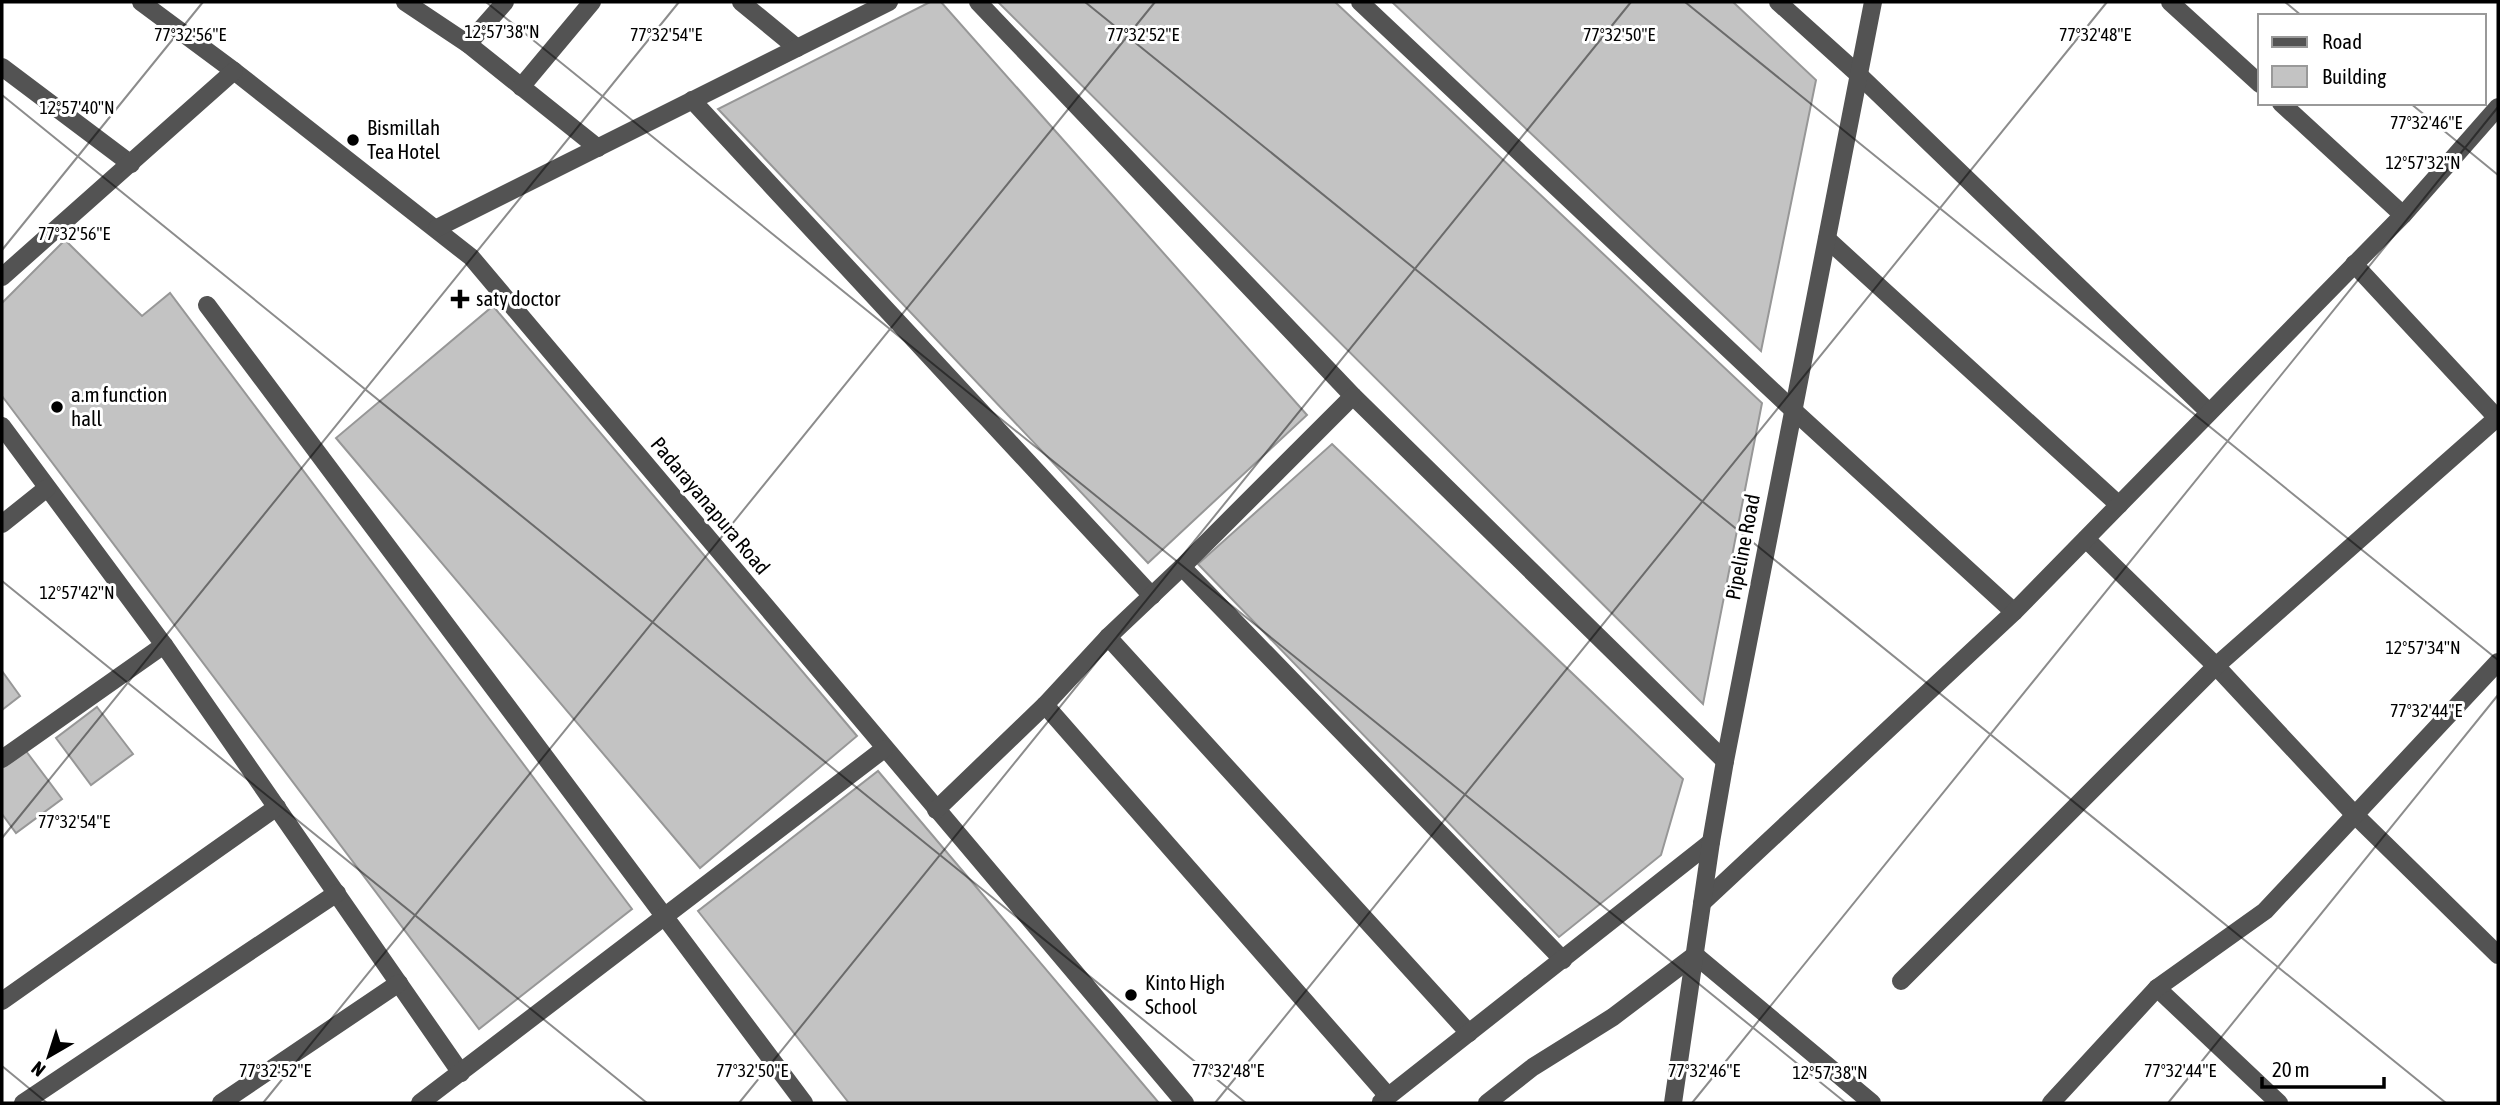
<svg xmlns="http://www.w3.org/2000/svg" width="2500" height="1105" font-family="'Asap Condensed',sans-serif">
  <rect width="100%" height="100%" fill="#fff"/>
  <g fill="#c3c3c3" stroke="#979797" stroke-width="2">
    <path d="M930 2H941L1307 415 1148 563 718 109Z"/>
    <path d="M998 2H1335L1762 403 1703 704Z"/>
    <path d="M1392 2H1733L1816 80 1761 351Z"/>
    <path d="M65 240 142 316 170 293 632 909 479 1029 2 396V303Z"/>
    <path d="M493 306 857 736 700 868 336 438Z"/>
    <path d="M1332 444 1683 779 1661 855 1559 937 1198 564Z"/>
    <path d="M2 671 20 696 2 710Z"/>
    <path d="M97 707 133 754 91 785 56 738Z"/>
    <path d="M26 751 62 799 16 833 2 814V768Z"/>
    <path d="M878 771 1159 1103H849L698 911Z"/>
  </g>
  <g fill="none" stroke-linecap="round" stroke-linejoin="round">
    <g stroke="#535353" stroke-width="18">
      <path d="M141 2 234 71 471 257 1185 1103"/>
      <path d="M405 2 468 44 598 148"/>
      <path d="M741 2 797 48"/>
      <path d="M978 2 1353 396 1725 761"/>
      <path d="M1360 2 1793 410 2014 612"/>
      <path d="M1778 2 1859 75 2209 412"/>
      <path d="M2170 2 2260 84"/>
      <path d="M468 44 505 2"/>
      <path d="M2 67 131 164"/>
      <path d="M521 87 592 2"/>
      <path d="M692 100 1152 596"/>
      <path d="M2281 103 2403 215"/>
      <path d="M437 228 889 2"/>
      <path d="M1827 239 2119 505"/>
      <path d="M2354 264 2497 418"/>
      <path d="M2 277 234 71"/>
      <path d="M207 305 804 1103"/>
      <path d="M2 426 164 645 2 759"/>
      <path d="M2 524 47 488"/>
      <path d="M2086 539 2216 666 2354 814 2498 955"/>
      <path d="M1182 567 1563 960"/>
      <path d="M1108 637 1469 1033"/>
      <path d="M164 645 461 1073"/>
      <path d="M1045 705 1388 1096"/>
      <path d="M936 810 1045 705 1108 637 1182 567 1353 396"/>
      <path d="M1702 903 2014 612 2403 215 2498 107"/>
      <path d="M1901 981 2216 666 2498 417"/>
      <path d="M2157 988 2279 1103"/>
      <path d="M2 1001 277 807"/>
      <path d="M1381 1102 1711 842"/>
      <path d="M23 1103 337 893"/>
      <path d="M221 1103 399 983"/>
      <path d="M420 1103 884 749"/>
      <path d="M1487 1103 1533 1067 1613 1017 1695 955 1872 1103"/>
      <path d="M1673 1103 1711 842 1725 761 1873 2"/>
      <path d="M2051 1103 2157 988 2265 911 2498 662"/>
    </g>
  </g>
  <path fill="none" stroke="#000" stroke-width="2" stroke-opacity="0.45" d="M486 2 1846 1103M1085 2 2446 1103M1685 2 2498 660M2285 2 2302 16M2 95 1246 1103M2410 103 2498 175M2 250 203 2M2 581 647 1103M2 838 679 2M2 1066 47 1103M263 1103 1155 2M739 1103 1631 2M1215 1103 2107 2M1692 1103 2498 107M2168 1103 2498 695"/>
  <g fill="#000" stroke="#fff" stroke-width="2.5">
    <circle cx="353" cy="140" r="7"/>
    <path d="M456.5 288.5h7v7h7v7h-7v7h-7v-7h-7v-7h7z"/>
    <circle cx="57" cy="407" r="7"/>
    <circle cx="1131" cy="995" r="7"/>
  </g>
  <g text-anchor="middle" stroke-width="6" stroke-linejoin="round" paint-order="stroke">
    <g font-size="21" fill="#000" stroke="#fff" text-anchor="start">
      <text x="367" y="135">Bismillah<tspan x="367" dy="24">Tea Hotel</tspan></text>
      <text x="476" y="306">saty doctor</text>
      <text x="71" y="402">a.m function<tspan x="71" dy="24">hall</tspan></text>
      <text x="1145" y="990">Kinto High<tspan x="1145" dy="24">School</tspan></text>
    </g>
    <g font-size="21" fill="#000" stroke="#fff">
      <text transform="translate(710 506) rotate(50)" y="7">Padarayanapura Road</text>
      <text transform="translate(1743 547) rotate(-79)" y="7">Pipeline Road</text>
    </g>
  </g>
  <g font-size="18" text-anchor="middle" fill="#000" stroke="#fff" stroke-width="6" stroke-linejoin="round" paint-order="stroke">
    <text x="502" y="38">12°57'38"N</text>
    <text x="190" y="41">77°32'56"E</text>
    <text x="666" y="41">77°32'54"E</text>
    <text x="1143" y="41">77°32'52"E</text>
    <text x="1619" y="41">77°32'50"E</text>
    <text x="2095" y="41">77°32'48"E</text>
    <text x="77" y="114">12°57'40"N</text>
    <text x="2426" y="129">77°32'46"E</text>
    <text x="2423" y="169">12°57'32"N</text>
    <text x="74" y="240">77°32'56"E</text>
    <text x="77" y="599">12°57'42"N</text>
    <text x="2423" y="654">12°57'34"N</text>
    <text x="2426" y="717">77°32'44"E</text>
    <text x="74" y="828">77°32'54"E</text>
    <text x="275" y="1077">77°32'52"E</text>
    <text x="752" y="1077">77°32'50"E</text>
    <text x="1228" y="1077">77°32'48"E</text>
    <text x="1704" y="1077">77°32'46"E</text>
    <text x="2180" y="1077">77°32'44"E</text>
    <text x="1830" y="1079">12°57'38"N</text>
  </g>
  <rect width="2500" height="1105" fill="none" stroke="#000000" stroke-width="7"/>
  <rect x="2258" y="14" width="228" height="91" fill="#ffffff" stroke="#999999" stroke-width="2"/>
  <rect x="2272" y="37" width="35" height="10" fill="#535353" stroke="#999999" stroke-width="2"/>
  <text x="2322" y="49" font-size="21" fill="#000000">Road</text>
  <rect x="2272" y="66" width="35" height="21" fill="#c3c3c3" stroke="#999999" stroke-width="2"/>
  <text x="2322" y="84" font-size="21" fill="#000000">Building</text>
  <g transform="translate(49 1056) rotate(219)" stroke="#ffffff" stroke-width="5" paint-order="stroke">
  <path d="M0-5L12 26L0 18L-12 26Z" fill="#000000"/>
  <text y="-10" font-size="19" font-weight="bold" text-anchor="middle" fill="#000000">N</text>
  </g>
  <path d="M2262 1077v10h122v-10" fill="none" stroke="#000000" stroke-width="3.5"/>
  <text x="2272" y="1077" font-size="21" fill="#000000" stroke="#ffffff" stroke-width="5" paint-order="stroke">20 m</text>
</svg>
